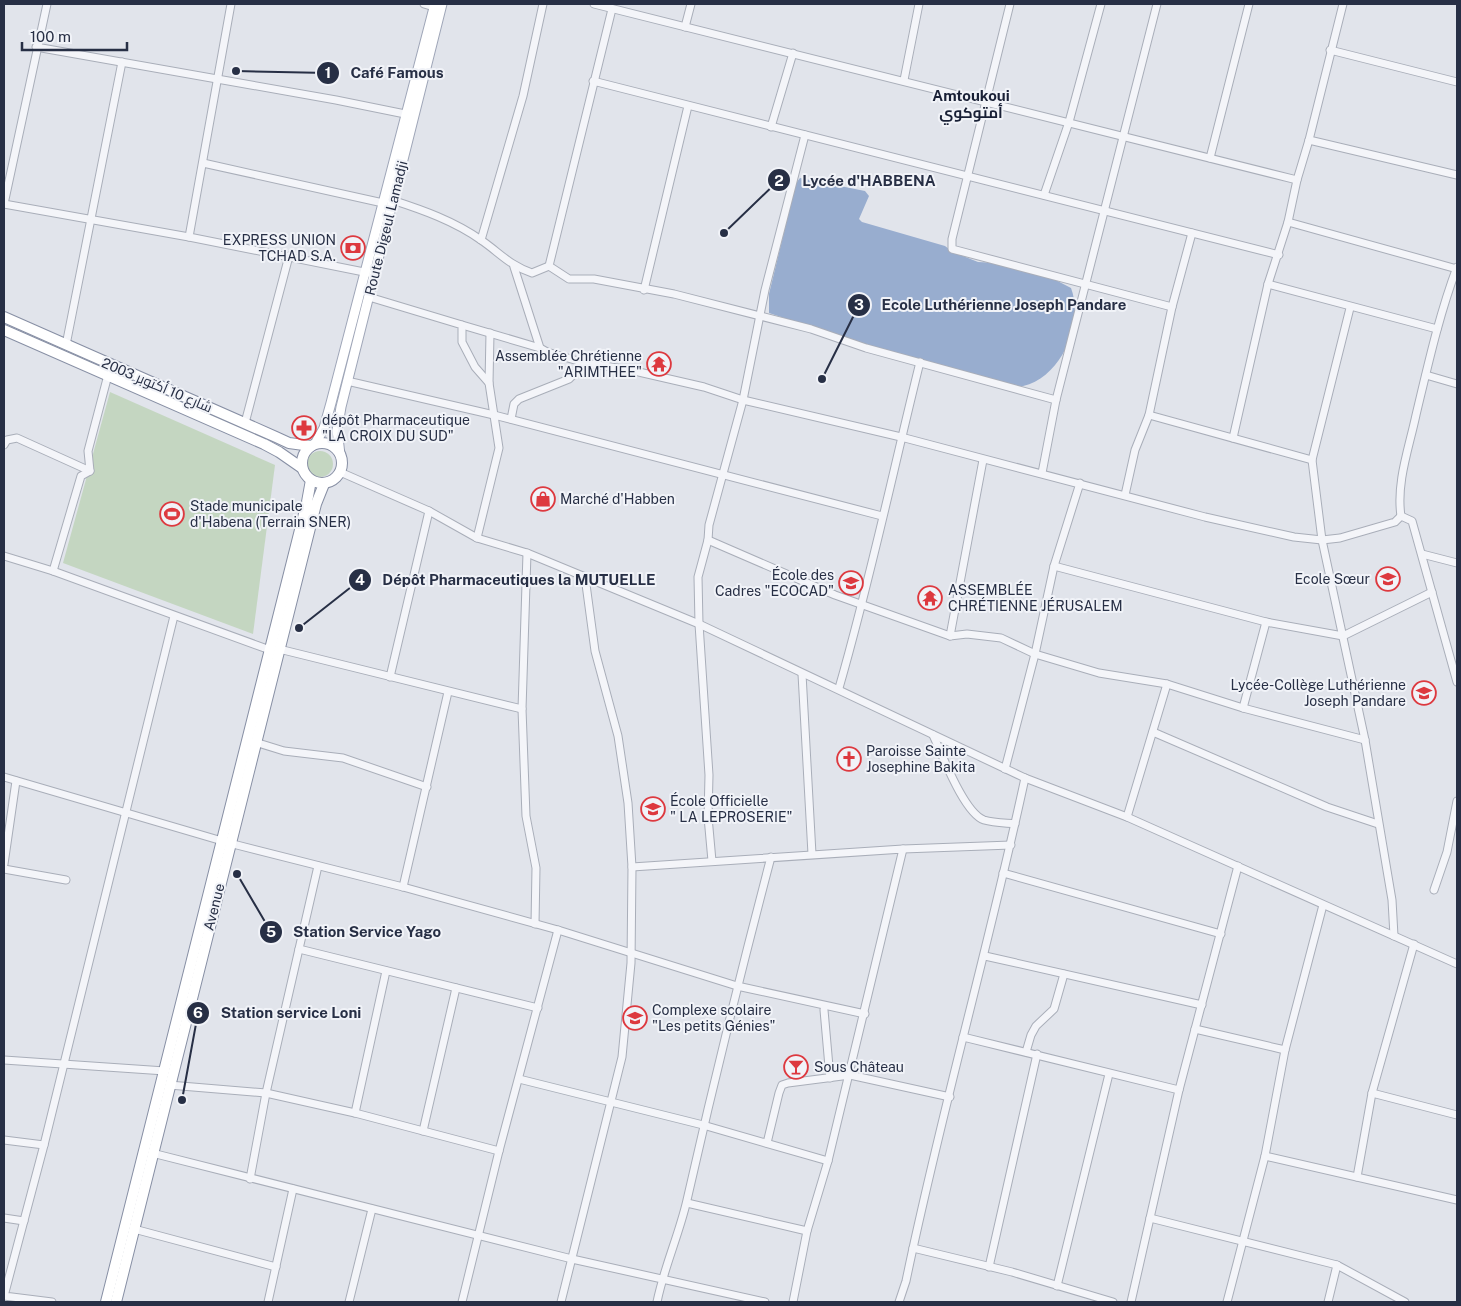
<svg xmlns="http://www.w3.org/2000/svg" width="1461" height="1306" font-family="'Public Sans',Cairo,sans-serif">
  <rect width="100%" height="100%" fill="#e1e4eb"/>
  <g fill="#c4d6c1">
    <path d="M110 392 275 465 253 634 63 563Z"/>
    <circle cx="320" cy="464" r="13"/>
  </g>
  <path fill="#98adcf" d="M800 178 865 191 869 196 859 219 862 222 945 246 953 252 978 262 997 263 1046 275 1071 288C1085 325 1059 383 1017 387L880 350 769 313V294L796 183Z"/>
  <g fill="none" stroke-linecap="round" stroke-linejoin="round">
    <g stroke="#a9aeb9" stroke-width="9">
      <g id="minor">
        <path d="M424 4 434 7"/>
        <path d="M594 4 1297 180"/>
        <path d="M1010 4 952 239V249L1172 307"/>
        <path d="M685 27 691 4"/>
        <path d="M36 47 336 100 410 115"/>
        <path d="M1330 50 1457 82"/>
        <path d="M904 80 919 4"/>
        <path d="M593 81 1279 255"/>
        <path d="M771 127 793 53"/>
        <path d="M1309 140 1457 175"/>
        <path d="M1210 158 1249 4"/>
        <path d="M203 163 383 203"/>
        <path d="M1044 195 1069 122 1101 4"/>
        <path d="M392 200C423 210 454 221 481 240 500 253 509 265 532 273L549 266"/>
        <path d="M4 204 189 237 374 274"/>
        <path d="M4 204 47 4"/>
        <path d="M1288 222 1457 269"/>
        <path d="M189 237 231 4"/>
        <path d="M481 240 523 96 543 4"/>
        <path d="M549 266 569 279H594L674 294 811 329 866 348 1056 400"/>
        <path d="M549 266 612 9"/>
        <path d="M514 267 540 348 547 352 585 363 630 370 704 387 743 400 901 437 1205 517 1294 537 1322 540 1340 538 1395 522 1401 516"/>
        <path d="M1268 284 1437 329"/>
        <path d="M644 290 688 106"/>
        <path d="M369 297 462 325V342L475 367 489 383 499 448 477 538"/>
        <path d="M1350 308 1312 460 1322 540 1365 740 1392 900 1394 936"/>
        <path d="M462 325 540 348"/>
        <path d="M66 345 122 62"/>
        <path d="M1426 375 1457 384"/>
        <path d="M347 381 494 415 882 516"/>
        <path d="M489 383 490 333"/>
        <path d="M1149 415 1312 460"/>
        <path d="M511 419 514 404 519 399 569 379 585 363"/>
        <path d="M245 423 289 256"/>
        <path d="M1233 438 1268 284 1288 222 1297 180 1309 140 1343 4"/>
        <path d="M4 445 7 440 17 438 90 471"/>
        <path d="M340 472 429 511 477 538 527 553 699 624 1025 778 1127 817 1457 964"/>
        <path d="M1042 473 1056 400 1157 4"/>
        <path d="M1125 495 1135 450 1149 415 1172 307 1192 233"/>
        <path d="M1401 516C1396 483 1409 448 1416 415 1428 365 1439 315 1457 267"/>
        <path d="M1401 516 1412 521 1457 682"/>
        <path d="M708 540 835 595 950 636 967 634 1001 638 1035 654 1099 673 1167 684 1243 708 1365 740"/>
        <path d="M527 553 522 709 526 816 536 868 535 924"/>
        <path d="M1422 554 1457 563"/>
        <path d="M4 556 53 571 270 650"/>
        <path d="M1054 566 1266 622 1343 636 1432 592"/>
        <path d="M53 571 81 476 90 471 88 451 108 375"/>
        <path d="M950 636 983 460"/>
        <path d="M279 649 522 709"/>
        <path d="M802 674 812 854"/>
        <path d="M390 677 429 511"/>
        <path d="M839 688C870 581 893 471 920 362"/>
        <path d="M1243 708 1266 622"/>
        <path d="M1153 732 1327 807 1378 824"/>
        <path d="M933 735C942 754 964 813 984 820 994 823 1005 823 1015 824"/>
        <path d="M255 742 284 751 343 758 427 787"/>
        <path d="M1005 769 1035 654 1054 566 1080 483"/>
        <path d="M4 777 229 843 403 887 558 930 737 986 865 1014"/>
        <path d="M1127 817 1167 684"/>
        <path d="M903 849 1011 845"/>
        <path d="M712 861 708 817 709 775 699 624 698 577 708 540 709 525 743 400 765 290 805 135"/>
        <path d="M4 864 16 781"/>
        <path d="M632 867 903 849 828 1161 807 1231 793 1302"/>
        <path d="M4 869 66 880"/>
        <path d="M1003 873 1221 934"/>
        <path d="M403 887 448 692"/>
        <path d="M1434 890 1447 852 1457 801"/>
        <path d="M299 949 538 1008"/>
        <path d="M985 956 1202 1005"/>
        <path d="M824 1010 830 1078"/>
        <path d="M1195 1029 1285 1050"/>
        <path d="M963 1037 1179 1090"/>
        <path d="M1026 1052 1031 1035 1036 1026 1054 1009 1064 974"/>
        <path d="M4 1060 165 1071"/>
        <path d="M519 1079 703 1125 828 1161"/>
        <path d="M169 1085 266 1093 355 1113 499 1151"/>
        <path d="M1372 1093 1457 1115"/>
        <path d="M355 1113 386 971"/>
        <path d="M423 1131 456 988"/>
        <path d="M4 1140 44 1145"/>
        <path d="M767 1143 779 1093 782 1085 788 1083 850 1075 950 1097"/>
        <path d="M152 1153 572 1259 765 1302"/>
        <path d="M1265 1156 1457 1200"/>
        <path d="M1357 1177 1372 1093 1414 944"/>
        <path d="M250 1179 266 1093 318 866"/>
        <path d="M687 1203 807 1231"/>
        <path d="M4 1218 24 1221"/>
        <path d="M1150 1218 1337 1265 1405 1302"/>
        <path d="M134 1229 276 1267"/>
        <path d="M913 1248 1012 1272 1113 1302"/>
        <path d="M989 1267 1037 1054"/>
        <path d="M1057 1286 1109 1074"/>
        <path d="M52 1302 4 1296 44 1145 174 616"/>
        <path d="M268 1302 293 1189"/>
        <path d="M349 1302 372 1209"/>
        <path d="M462 1302 499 1151 558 930"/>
        <path d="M561 1302 622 1057 631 963 632 867 628 803 618 736 595 651 585 577"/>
        <path d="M657 1302C664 1267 679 1235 687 1200 713 1085 741 971 771 857"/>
        <path d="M899 1302 906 1281C941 1112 989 946 1025 778"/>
        <path d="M1131 1302 1179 1090 1238 866"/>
        <path d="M1227 1302 1265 1156 1285 1050 1323 905"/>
        <path d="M1328 1302 1337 1265"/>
      </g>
    </g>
    <g stroke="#9fa6b8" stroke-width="11">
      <g id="major">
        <path d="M315 444 324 428 331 403 435 4"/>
        <path d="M340 454 337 430 341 407 442 4"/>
      </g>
    </g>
    <g stroke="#878fa4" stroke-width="12">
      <g id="highway">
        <path d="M4 317 276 437 289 443 311 446"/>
        <path d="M4 330 264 444 279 452 302 468"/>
        <circle cx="322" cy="463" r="20"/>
        <path d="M106 1302 307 502 311 480"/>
        <path d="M116 1302 316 504 324 484"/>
      </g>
    </g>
    <use href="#minor" stroke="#f4f5f9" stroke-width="7"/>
    <use href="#major" stroke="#fff" stroke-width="9"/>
    <use href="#highway" stroke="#fff" stroke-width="10"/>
  </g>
  <defs>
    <g id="bank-ring" transform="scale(1.25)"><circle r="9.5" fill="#f1f3f8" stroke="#dd393f" stroke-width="1.5"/><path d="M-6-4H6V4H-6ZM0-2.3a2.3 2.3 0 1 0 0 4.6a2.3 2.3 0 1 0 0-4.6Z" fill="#dd393f"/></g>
    <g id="temple-ring" transform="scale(1.25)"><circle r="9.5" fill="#f1f3f8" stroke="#dd393f" stroke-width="1.5"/><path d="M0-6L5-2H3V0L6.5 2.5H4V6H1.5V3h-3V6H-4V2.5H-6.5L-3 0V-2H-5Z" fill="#dd393f"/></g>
    <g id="pharmacy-ring" transform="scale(1.25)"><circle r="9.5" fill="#f1f3f8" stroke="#dd393f" stroke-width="1.5"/><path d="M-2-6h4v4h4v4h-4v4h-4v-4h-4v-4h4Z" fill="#dd393f"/></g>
    <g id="shop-ring" transform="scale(1.25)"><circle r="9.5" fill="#f1f3f8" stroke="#dd393f" stroke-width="1.5"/><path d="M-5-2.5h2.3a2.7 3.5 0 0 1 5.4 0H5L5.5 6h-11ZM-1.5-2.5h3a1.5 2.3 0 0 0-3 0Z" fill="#dd393f"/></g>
    <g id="stadium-ring" transform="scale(1.25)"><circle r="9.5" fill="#f1f3f8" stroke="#dd393f" stroke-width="1.5"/><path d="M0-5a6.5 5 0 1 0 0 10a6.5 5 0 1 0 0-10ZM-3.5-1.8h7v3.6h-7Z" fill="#dd393f"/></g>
    <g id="school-ring" transform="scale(1.25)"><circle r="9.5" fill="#f1f3f8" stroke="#dd393f" stroke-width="1.5"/><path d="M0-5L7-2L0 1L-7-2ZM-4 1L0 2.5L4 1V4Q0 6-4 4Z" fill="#dd393f"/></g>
    <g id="church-ring" transform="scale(1.25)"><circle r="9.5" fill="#f1f3f8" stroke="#dd393f" stroke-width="1.5"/><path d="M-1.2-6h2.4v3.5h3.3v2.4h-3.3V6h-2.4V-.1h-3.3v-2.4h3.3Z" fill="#dd393f"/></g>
    <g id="bar-ring" transform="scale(1.25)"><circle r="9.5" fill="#f1f3f8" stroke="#dd393f" stroke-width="1.5"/><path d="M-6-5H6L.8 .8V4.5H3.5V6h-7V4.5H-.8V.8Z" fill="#dd393f"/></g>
  </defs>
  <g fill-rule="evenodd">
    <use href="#bank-ring" x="353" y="248"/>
    <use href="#temple-ring" x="659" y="364"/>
    <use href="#pharmacy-ring" x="304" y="428"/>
    <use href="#shop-ring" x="543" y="499"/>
    <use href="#stadium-ring" x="172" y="514"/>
    <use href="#school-ring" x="1388" y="579"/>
    <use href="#school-ring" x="851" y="583"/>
    <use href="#temple-ring" x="930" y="598"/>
    <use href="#school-ring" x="1424" y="693"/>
    <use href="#church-ring" x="849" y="759"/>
    <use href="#school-ring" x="653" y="809"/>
    <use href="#school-ring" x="635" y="1018"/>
    <use href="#bar-ring" x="796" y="1067"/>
  </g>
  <g text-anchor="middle" stroke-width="4" stroke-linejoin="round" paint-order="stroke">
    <g font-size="14" fill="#272f45" stroke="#f1f3f8">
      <text transform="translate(386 228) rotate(-76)" y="5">Route Digeul Lamadji</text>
      <text transform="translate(157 385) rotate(23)" y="5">شارع 10 أكتوبر 2003</text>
      <text transform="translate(214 907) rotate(-76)" y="5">Avenue</text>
    </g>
    <g font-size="14" fill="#272f45" stroke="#f1f3f8" text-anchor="start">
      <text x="336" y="245" text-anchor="end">EXPRESS UNION<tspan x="336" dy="16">TCHAD S.A.</tspan></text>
      <text x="642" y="361" text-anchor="end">Assemblée Chrétienne<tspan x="642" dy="16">"ARIMTHEE"</tspan></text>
      <text x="322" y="425">dépôt Pharmaceutique<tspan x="322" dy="16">"LA CROIX DU SUD"</tspan></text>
      <text x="560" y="504">Marché d'Habben</text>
      <text x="190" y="511">Stade municipale<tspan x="190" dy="16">d'Habena (Terrain SNER)</tspan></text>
      <text x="834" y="580" text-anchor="end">École des<tspan x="834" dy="16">Cadres "ECOCAD"</tspan></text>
      <text x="1370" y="584" text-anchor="end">Ecole Sœur</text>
      <text x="948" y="595">ASSEMBLÉE<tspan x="948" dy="16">CHRÉTIENNE JÉRUSALEM</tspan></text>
      <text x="1406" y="690" text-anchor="end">Lycée-Collège Luthérienne<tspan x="1406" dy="16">Joseph Pandare</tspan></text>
      <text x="866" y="756">Paroisse Sainte<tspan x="866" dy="16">Josephine Bakita</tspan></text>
      <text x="670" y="806">École Officielle<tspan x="670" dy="16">" LA LEPROSERIE"</tspan></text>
      <text x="652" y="1015">Complexe scolaire<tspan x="652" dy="16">"Les petits Génies"</tspan></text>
      <text x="814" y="1072">Sous Château</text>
    </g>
    <g font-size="15" font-weight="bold" fill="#192036" stroke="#f1f3f8">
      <text x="971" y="101">Amtoukoui<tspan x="971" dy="17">أمتوكوي</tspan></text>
    </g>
  </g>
  <path fill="none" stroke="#272f45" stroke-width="2" d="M236 71L328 73M724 233L779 180M822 379L859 305M299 628L360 580M237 874L271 932M182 1100L198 1013"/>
  <g fill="#272f45" stroke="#f1f3f8" stroke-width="2">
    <circle cx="236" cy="71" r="5"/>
    <circle cx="724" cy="233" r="5"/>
    <circle cx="822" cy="379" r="5"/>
    <circle cx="299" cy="628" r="5"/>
    <circle cx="237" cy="874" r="5"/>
    <circle cx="182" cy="1100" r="5"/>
    <circle cx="328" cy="73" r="12"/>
    <circle cx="779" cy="180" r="12"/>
    <circle cx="859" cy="305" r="12"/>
    <circle cx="360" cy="580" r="12"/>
    <circle cx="271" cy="932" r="12"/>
    <circle cx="198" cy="1013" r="12"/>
  </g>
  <g font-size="15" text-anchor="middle" font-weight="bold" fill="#fff">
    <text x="328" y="78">1</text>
    <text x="779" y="186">2</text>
    <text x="859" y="310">3</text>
    <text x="360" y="585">4</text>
    <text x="271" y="937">5</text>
    <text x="198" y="1018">6</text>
  </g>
  <g font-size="15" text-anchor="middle" font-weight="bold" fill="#272f45" stroke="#f1f3f8" stroke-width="4" stroke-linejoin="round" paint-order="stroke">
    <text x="397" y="78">Café Famous</text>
    <text x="869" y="186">Lycée d'HABBENA</text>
    <text x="1004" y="310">Ecole Luthérienne Joseph Pandare</text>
    <text x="519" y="585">Dépôt Pharmaceutiques la MUTUELLE</text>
    <text x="367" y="937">Station Service Yago</text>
    <text x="291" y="1018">Station service Loni</text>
  </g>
  <rect width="1461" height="1306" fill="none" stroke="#272f45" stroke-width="10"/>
  <path d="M22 42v8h105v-8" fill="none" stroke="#272f45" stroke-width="2.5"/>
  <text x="30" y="42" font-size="15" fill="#272f45" stroke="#f1f3f8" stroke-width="4" paint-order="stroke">100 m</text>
</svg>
